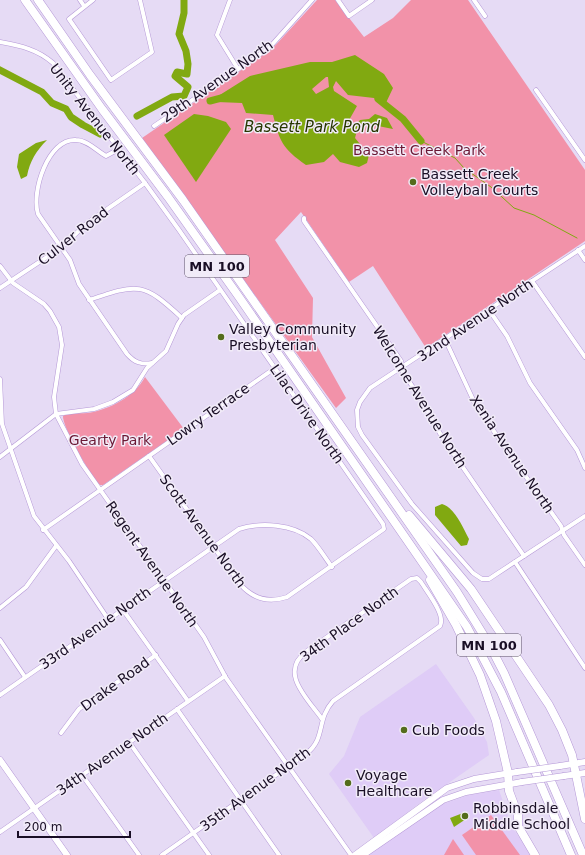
<svg xmlns="http://www.w3.org/2000/svg" width="585" height="855" font-family="'DejaVu Sans',sans-serif">
  <rect width="100%" height="100%" fill="#e6dbf5"/>
  <g fill="#dfccf7">
    <path d="M436 664 474 718 487 742 489 755 421 802 374 838 329 774 344 756 360 717Z"/>
    <path d="M499 790 511 825 531 855H366L440 805 469 795Z"/>
  </g>
  <g fill="#f292a9">
    <path d="M317 0H335L364 37 393 18 411 0H468L585 170V241L426 348 373 266 349 282 301 212 275 240 313 298 312 337 346 398 336 408 142 138 272 49Z"/>
    <path d="M145 377 184 429 103 485H100C91 477 62 426 63 416 70 412 80 414 88 413 110 409 134 397 145 377Z"/>
    <path d="M491 815 520 855H476L462 835Z"/>
    <path d="M453 839 464 855H444Z"/>
  </g>
  <g fill="#81a911" fill-rule="evenodd">
    <path d="M355 55 384 74 393 88 384 107 374 98 348 95 336 81 333 87 334 91 357 106 348 122 353 128 360 120 369 119 375 114 387 118 393 129 363 123 358 127 355 138 369 155 367 163 359 167 340 162 333 154 324 162 306 165C282 148 280 142 273 115L246 113 242 103 217 102 215 98 250 76 310 62H332ZM326 77H328L329 87 316 94 312 89Z"/>
    <path d="M194 114 208 116 226 122 231 129 196 182 164 135Z"/>
    <path d="M47 140C36 151 30 161 27 176L21 179 17 167 19 154 36 143Z"/>
    <path d="M442 504C455 508 462 526 469 539L467 545 461 546 435 515V507Z"/>
    <path d="M463 813 469 815 466 819 454 827 450 818Z"/>
  </g>
  <g fill="none" stroke-linecap="round" stroke-linejoin="round">
    <path stroke="#81a911" stroke-width="1" d="M421 141 455 158 464 168 491 187 514 208 534 215 577 238"/>
    <g stroke="#81a911" stroke-width="7">
      <path d="M0 70 42 92 52 103 66 109 71 117 83 125 100 134"/>
      <path d="M378 99 403 119 421 141"/>
      <path d="M210 101 225 97"/>
      <path d="M137 116 172 97 184 96 188 87 175 76 177 72 187 74 188 64 186 51 179 34 184 13V0"/>
    </g>
    <g stroke="#b598d7" stroke-width="5">
      <g id="street">
        <path d="M80 0 84 6"/>
        <path d="M93 0 69 19 111 80 152 52 140 0"/>
        <path d="M230 0 217 35 238 69"/>
        <path d="M338 0 349 16 372 0"/>
        <path d="M474 0 485 16"/>
        <path d="M0 42C21 46 37 49 53 63L145 183 179 230 383 524 384 529 287 597C269 603 253 599 240 584L149 456"/>
        <path d="M536 90 585 160"/>
        <path d="M154 126 269 48 312 0"/>
        <path d="M119 149 106 156C97 151 87 140 76 140 48 138 31 192 38 214L70 260 79 284 127 354C134 362 141 365 152 363"/>
        <path d="M304 218V221L401 361 402 371 421 399 442 437 524 556"/>
        <path d="M585 246 370 388 360 402 357 410 358 427 362 435 412 504 473 573 482 579H489L495 575 585 516"/>
        <path d="M578 250 585 260"/>
        <path d="M0 266 13 283 44 304 50 311 59 327 62 345 54 397 56 414 82 464 204 637 226 678 351 855"/>
        <path d="M532 281 585 357"/>
        <path d="M0 288 62 247 87 223 145 183"/>
        <path d="M89 300C139 283 143 282 182 318"/>
        <path d="M489 310 507 336 530 383 577 450 585 468"/>
        <path d="M445 339 476 406 561 526 564 535 585 565"/>
        <path d="M0 379 2 424 34 516 69 561 108 619"/>
        <path d="M0 457 56 414 94 409 113 402 133 390 147 368 166 351 178 324 184 315 220 290"/>
        <path d="M43 530 275 368"/>
        <path d="M515 562 585 668"/>
        <path d="M0 608 26 587 56 546"/>
        <path d="M123 610 188 701"/>
        <path d="M0 640 25 677"/>
        <path d="M0 695 239 529C261 522 293 524 311 539 319 547 325 558 332 567"/>
        <path d="M177 709 279 855"/>
        <path d="M61 733 79 709 156 655"/>
        <path d="M129 742 209 855"/>
        <path d="M82 775 139 855"/>
        <path d="M0 832 225 676"/>
        <path d="M162 855 307 753C326 738 316 720 333 701L440 626C446 615 427 592 421 582L417 578 411 579 307 651C278 672 307 698 322 719"/>
      </g>
    </g>
    <g stroke="#b598d7" stroke-width="7">
      <g id="secondary">
        <path d="M0 760 67 855"/>
        <path d="M560 766 585 762"/>
        <path d="M564 776 585 773"/>
        <path d="M355 855 447 788 474 779 517 772"/>
        <path d="M363 855 443 800 466 792 522 782"/>
      </g>
    </g>
    <g stroke="#b598d7" stroke-width="9">
      <g id="highway">
        <path d="M25 0 102 109 168 197 239 297 467 627 501 692 571 855"/>
        <path d="M38 0 90 75 183 200 457 592 489 644 504 673 583 855"/>
        <path d="M409 515 471 589 549 705 562 730 572 755 585 819"/>
        <path d="M430 580 456 625 480 675 496 721 508 773 509 791 518 815V826L535 855"/>
      </g>
    </g>
    <use href="#street" stroke="#fff" stroke-width="4"/>
    <use href="#secondary" stroke="#fff" stroke-width="6"/>
    <use href="#highway" stroke="#fff" stroke-width="8"/>
    <g stroke="#b598d7" stroke-width="7" stroke-linecap="butt">
      <g id="secondary-bridge">
        <path d="M517 772 560 766"/>
        <path d="M522 782 564 776"/>
      </g>
    </g>
    <use href="#secondary-bridge" stroke="#fff" stroke-width="6"/>
  </g>
  <g fill="#546c1c" stroke="#f1ebf8" stroke-width="1.5">
    <circle cx="413" cy="182" r="4"/>
    <circle cx="221" cy="337" r="4"/>
    <circle cx="404" cy="730" r="4"/>
    <circle cx="348" cy="783" r="4"/>
    <circle cx="465" cy="816" r="4"/>
  </g>
  <g text-anchor="middle" stroke-width="3" stroke-linejoin="round" paint-order="stroke">
    <g fill="#f1ebf8" stroke="#5a5064" stroke-width="1">
      <rect x="185" y="255" width="64" height="22" rx="3"/>
      <rect x="457" y="634" width="64" height="22" rx="3"/>
    </g>
    <g font-size="13" font-weight="bold" fill="#190e25">
      <text x="217" y="271">MN 100</text>
      <text x="489" y="650">MN 100</text>
    </g>
    <g font-size="14" fill="#190e25" stroke="#f1ebf8">
      <text transform="translate(217 81) rotate(-35)" y="5">29th Avenue North</text>
      <text transform="translate(95 119) rotate(52)" y="5">Unity Avenue North</text>
      <text transform="translate(73 236) rotate(-38)" y="5">Culver Road</text>
      <text transform="translate(475 320) rotate(-34)" y="5">32nd Avenue North</text>
      <text transform="translate(420 397) rotate(58)" y="5">Welcome Avenue North</text>
      <text transform="translate(208 414) rotate(-35)" y="5">Lowry Terrace</text>
      <text transform="translate(307 414) rotate(55)" y="5">Lilac Drive North</text>
      <text transform="translate(512 454) rotate(56)" y="5">Xenia Avenue North</text>
      <text transform="translate(203 531) rotate(54)" y="5">Scott Avenue North</text>
      <text transform="translate(152 564) rotate(55)" y="5">Regent Avenue North</text>
      <text transform="translate(349 624) rotate(-36)" y="5">34th Place North</text>
      <text transform="translate(95 628) rotate(-35)" y="5">33rd Avenue North</text>
      <text transform="translate(115 684) rotate(-36)" y="5">Drake Road</text>
      <text transform="translate(112 754) rotate(-35)" y="5">34th Avenue North</text>
      <text transform="translate(255 789) rotate(-36)" y="5">35th Avenue North</text>
    </g>
    <g font-size="14" fill="#6b1834" stroke="#f1ebf8">
      <text x="419" y="155">Bassett Creek Park</text>
      <text x="110" y="445">Gearty Park</text>
    </g>
    <g font-size="14" fill="#190e25" stroke="#f1ebf8" text-anchor="start">
      <text x="421" y="179">Bassett Creek<tspan x="421" dy="16">Volleyball Courts</tspan></text>
      <text x="229" y="334">Valley Community<tspan x="229" dy="16">Presbyterian</tspan></text>
      <text x="412" y="735">Cub Foods</text>
      <text x="356" y="780">Voyage<tspan x="356" dy="16">Healthcare</tspan></text>
      <text x="473" y="813">Robbinsdale<tspan x="473" dy="16">Middle School</tspan></text>
    </g>
    <g font-size="15" font-style="italic" fill="#273600" stroke="#f1ebf8">
      <text x="312" y="132">Bassett Park Pond</text>
    </g>
  </g>
  <path d="M18 831v6h112v-6" fill="none" stroke="#190e25" stroke-width="2"/>
  <text x="24" y="831" font-size="12" fill="#190e25" stroke="#f1ebf8" stroke-width="3" paint-order="stroke">200 m</text>
</svg>
